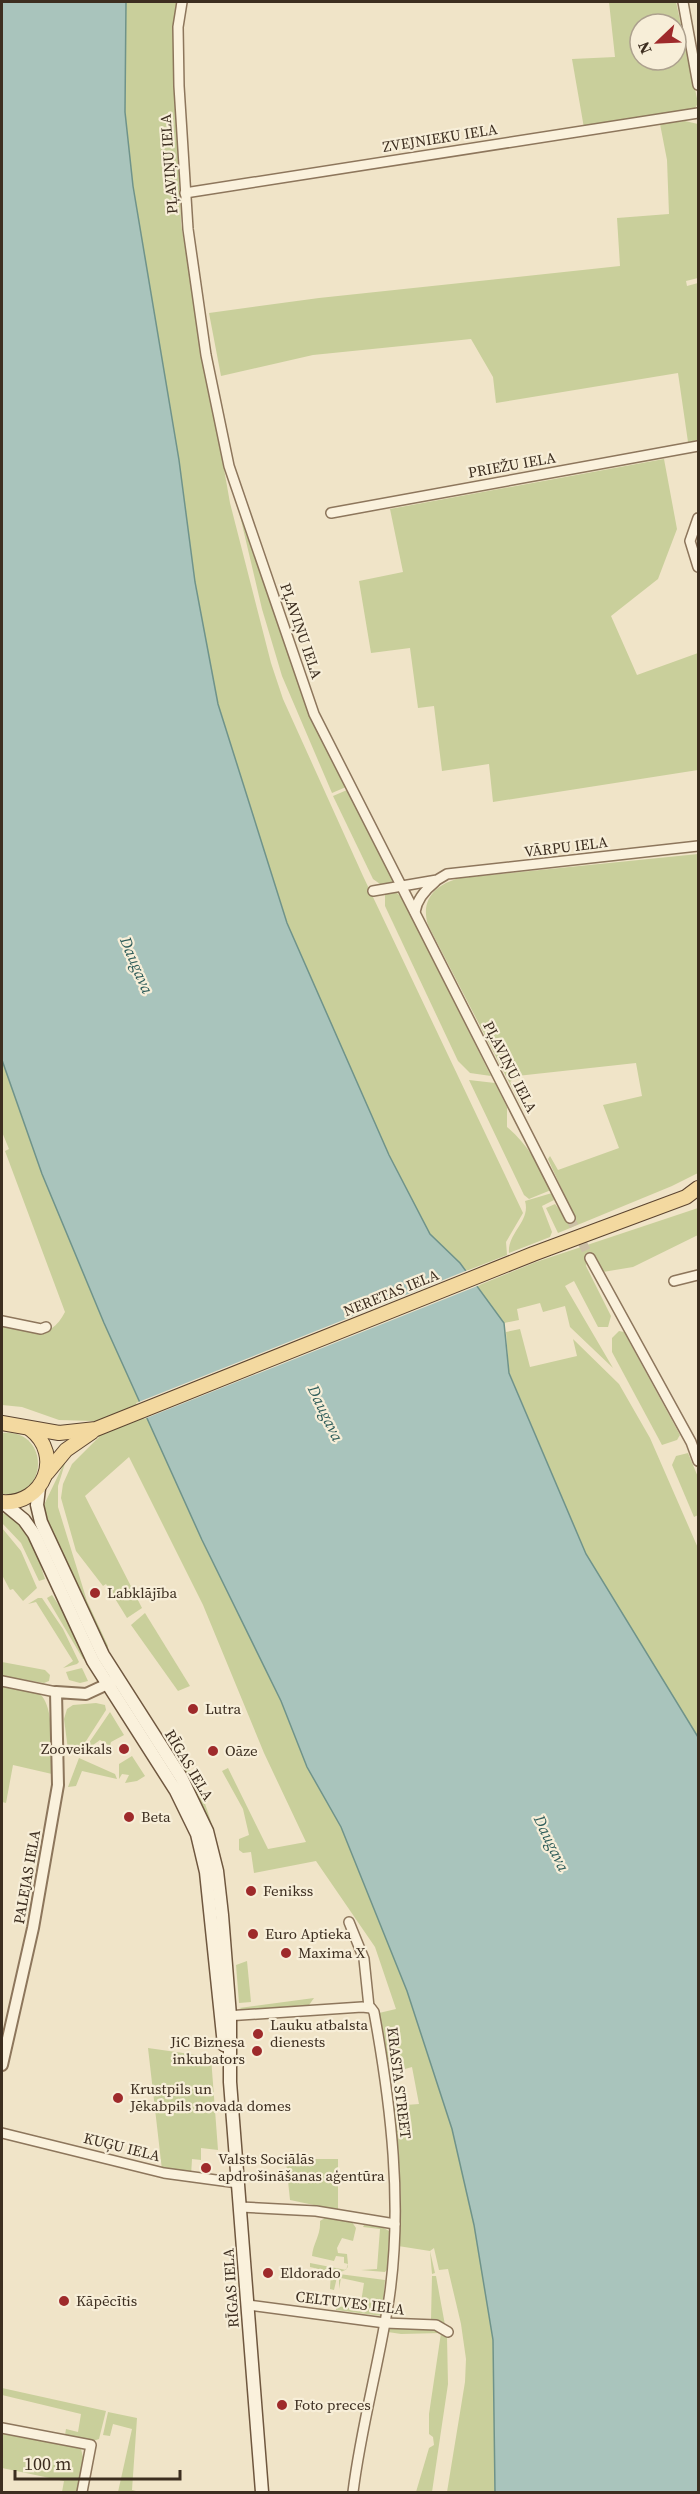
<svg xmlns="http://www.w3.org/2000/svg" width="700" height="2494" font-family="'Source Serif 4',serif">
  <rect width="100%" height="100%" fill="#f0e4c8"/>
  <g fill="#c9cf9b" fill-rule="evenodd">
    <path d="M126 2H178L175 26 181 224 230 503 271 663 283 699 363 876 523 1213 506 1242 507 1255 466 1271 430 1234 389 1155 337 1043 287 923 218 704 195 582 179 460 133 186 125 112Z"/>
    <path d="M609 2H676L698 103 694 110 584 128 572 59 615 57ZM640 24H676V60H640Z"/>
    <path d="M685 121 698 124V278L686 281 687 286 698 283V440L688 442 678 373 496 403 493 377 471 339 313 355 221 376 209 313 319 298 620 266 617 218 669 214 667 160 660 124Z"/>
    <path d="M664 459 677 529 658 579 611 616 637 675 698 653V770L493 802 489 764 442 771 434 706 418 708 410 648 371 653 359 581 403 572 390 509Z"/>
    <path d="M233 486 281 629 346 787 332 793 282 676 262 609Z"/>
    <path d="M347 790 394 881V883L380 884 373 879 333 796Z"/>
    <path d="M698 854V1173L672 1186 558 1233 546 1208 555 1204 566 1218 573 1214 548 1159 550 1156 558 1170 619 1148 603 1105 642 1096 636 1063 517 1076 510 1082 526 1115 428 925C420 899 436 884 460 878Z"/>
    <path d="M395 891 403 899 491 1076 470 1073 458 1061 385 906V894Z"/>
    <path d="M2 1060 42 1174 104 1323 202 1540 281 1701 307 1767 341 1827 407 1991 452 2129 474 2225 493 2340 495 2492H447L465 2382 466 2359 461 2324 448 2269 439 2270 434 2248 430 2251 435 2273 432 2274 430 2251 398 2246C404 2199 399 2153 392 2106L419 2104 412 2067 405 2069 402 2061 387 2064 379 2013 396 2009 375 1947 316 1861 254 1873 251 1852 243 1853 239 1850V1839L249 1835 243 1809 222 1771 228 1768 268 1849 306 1842 264 1753 203 1605 129 1457 85 1496 142 1608 127 1618 106 1584 103 1586 76 1551 61 1498 63 1484 72 1464 99 1437 93 1421 59 1420 22 1407 2 1405V1326C29 1331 50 1342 65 1312L5 1151 9 1149 2 1132Z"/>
    <path d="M469 1080 495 1083 507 1107V1127C527 1144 540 1166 551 1190L529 1199 524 1195Z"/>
    <path d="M552 1193 554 1200 542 1206 552 1232 550 1237 509 1253C507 1233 531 1221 525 1201Z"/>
    <path d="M698 1208V1235L633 1267 603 1272 597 1259 587 1260 586 1266 611 1316 608 1327H598L574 1281 565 1286 613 1368 570 1327 565 1306 543 1312 540 1303 517 1309 519 1320 504 1323 477 1286 536 1262Z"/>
    <path d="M520 1329 530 1367 577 1356 573 1339 619 1384 650 1438 698 1548V1737L586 1554 509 1372 506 1332Z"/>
    <path d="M619 1331 624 1332 680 1435 677 1440 662 1445 612 1352V1338Z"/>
    <path d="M2 1433C49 1427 51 1499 2 1494Z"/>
    <path d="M688 1453 698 1477V1515L694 1517 672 1465 676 1456Z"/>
    <path d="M67 1457 58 1486V1507L87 1601 108 1646 106 1651 52 1539 43 1507Z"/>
    <path d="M2 1513C32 1521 36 1553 45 1579L39 1581 21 1543 2 1523Z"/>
    <path d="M2 1528 21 1551 37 1588 23 1601 13 1589 10 1590 2 1575Z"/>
    <path d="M52 1595 68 1619 89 1660 83 1659 47 1598Z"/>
    <path d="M38 1598H42L63 1629 79 1662 77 1664 63 1668 73 1661 36 1602 28 1604Z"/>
    <path d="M145 1613 190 1686 178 1691 131 1625Z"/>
    <path d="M2 1662 45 1670 50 1675 49 1681 44 1683 2 1676Z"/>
    <path d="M82 1668 88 1681 80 1683 69 1680 66 1672Z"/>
    <path d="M2 1685C13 1688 28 1688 38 1693 55 1701 52 1758 52 1774L13 1765 6 1803 2 1802Z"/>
    <path d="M96 1703 105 1705 106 1710 79 1752 68 1750 64 1719 67 1709 73 1705Z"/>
    <path d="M110 1712 124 1735 111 1742 110 1746 100 1740 82 1753Z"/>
    <path d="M132 1756 145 1776 137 1781 125 1783 129 1775 122 1774 119 1779V1764Z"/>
    <path d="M79 1758 115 1774 117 1779 82 1771 76 1786 68 1787Z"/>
    <path d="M179 1759C198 1770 216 1836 221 1859Z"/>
    <path d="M247 1961 251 2002 239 2003 236 1965Z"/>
    <path d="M314 1998 309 2005 244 2010 239 2008Z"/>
    <path d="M148 2048 211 2057 218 2150 201 2148V2160L192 2159 191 2176 162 2170Z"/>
    <path d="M279 2159H338V2210L290 2200 286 2162Z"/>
    <path d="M325 2218 352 2222 356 2228 353 2241 342 2238 337 2248 338 2253 347 2254C348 2267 351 2269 338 2273L334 2290 330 2289 331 2272 310 2267V2263L346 2270 348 2264 344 2263V2257L336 2256 334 2261 312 2256C313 2243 321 2235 320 2221Z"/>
    <path d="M364 2225 382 2227 389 2231 388 2268 385 2272 361 2270 377 2269 380 2229 363 2227Z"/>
    <path d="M339 2274 385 2280 382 2316 336 2310V2306L360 2309 364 2283 341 2278 339 2289Z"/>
    <path d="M432 2276H436L445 2325 392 2319 431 2320Z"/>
    <path d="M391 2327 433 2328 444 2332 447 2337 448 2384 432 2492H416L429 2448 434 2445 433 2437 429 2434V2414L441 2333 401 2334 388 2332Z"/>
    <path d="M2 2388 106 2411 99 2439 90 2442 65 2435 66 2429 78 2432 81 2414 2 2395Z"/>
    <path d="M108 2412 137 2418 132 2490 140 2492H118L132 2429 113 2424 110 2436 103 2435Z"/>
    <path d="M2 2430 81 2449 83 2457 78 2492H62L64 2481 2 2468Z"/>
  </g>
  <path fill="#a9c4bc" stroke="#6f938a" stroke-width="1.5" d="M2 2H126L125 112 133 186 179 460 195 582 218 704 287 923 389 1155 430 1234 460 1263 504 1323 509 1373 586 1554 698 1737V2492H495L493 2340 474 2225 452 2129 407 1991 341 1827 307 1767 281 1701 202 1540 104 1323 42 1174 2 1060Z"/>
  <path fill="#f0e4c8" d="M468 1270 480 1285 144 1419 136 1403Z"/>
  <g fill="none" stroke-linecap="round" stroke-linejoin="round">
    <path stroke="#ccc0a6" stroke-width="9" stroke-dasharray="9 4.5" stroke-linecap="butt" d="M570 1218 590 1258"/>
    <g stroke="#8d765c" stroke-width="12">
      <g id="minor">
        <path d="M182 2 178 27 179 86 188 229 206 355 229 466 314 714 570 1218"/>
        <path d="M683 2 698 85"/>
        <path d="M185 193 698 113"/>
        <path d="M331 513 698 446"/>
        <path d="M698 518 690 541 698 567"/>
        <path d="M373 891 437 880 447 874 698 846"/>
        <path d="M415 912C417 899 425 890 435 882"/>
        <path d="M590 1258 691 1442 698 1461"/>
        <path d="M674 1281 698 1275"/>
        <path d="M2 1321 41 1329 46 1327"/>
        <path d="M2 1681 56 1692"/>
        <path d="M349 1922 364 1959 369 2007"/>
        <path d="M226 2016 362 2007 371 2008 374 2012C391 2105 403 2205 389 2299 379 2364 361 2427 353 2492"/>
        <path d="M2 2133 164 2173 238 2183"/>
        <path d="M240 2207 316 2211 395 2224"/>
        <path d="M248 2305 385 2323 436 2325 448 2332"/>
        <path d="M2 2428 91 2445 82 2492"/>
      </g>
    </g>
    <g stroke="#8d765c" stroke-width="14">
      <path id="tertiary" d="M2 2065 33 1928 58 1785 56 1692 86 1694 114 1681"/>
    </g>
    <g stroke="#6f573f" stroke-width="15">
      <g id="secondary">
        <path d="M39 1488 37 1505 41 1522 103 1655 181 1777 207 1831 217 1871 222 1915 230 2016V2082L262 2492"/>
        <path d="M2 1502 24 1520 34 1534 93 1661 176 1791 197 1834 206 1872 224 2045"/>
      </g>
    </g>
    <g stroke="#5b4430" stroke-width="16">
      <g id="primary">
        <path d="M2 1423 59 1433 96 1429 533 1254 686 1197 698 1188"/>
        <path d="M47 1473 66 1450 92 1432"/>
        <path d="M2 1502C44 1505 64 1455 30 1429"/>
      </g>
    </g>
    <use href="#minor" stroke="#faf1dc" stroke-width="9"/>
    <use href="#tertiary" stroke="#faf1dc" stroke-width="10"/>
    <use href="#secondary" stroke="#faf1dc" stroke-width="12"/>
    <use href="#primary" stroke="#f3d9a0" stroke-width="14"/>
  </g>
  <g fill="#9e2a2b" stroke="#f7eed8" stroke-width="2">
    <circle cx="95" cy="1593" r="6"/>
    <circle cx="193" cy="1709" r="6"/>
    <circle cx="124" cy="1749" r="6"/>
    <circle cx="213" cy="1751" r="6"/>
    <circle cx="129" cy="1817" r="6"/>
    <circle cx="251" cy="1891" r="6"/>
    <circle cx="253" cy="1934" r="6"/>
    <circle cx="286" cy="1953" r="6"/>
    <circle cx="258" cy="2034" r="6"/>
    <circle cx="257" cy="2051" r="6"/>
    <circle cx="118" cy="2098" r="6"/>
    <circle cx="206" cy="2168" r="6"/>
    <circle cx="268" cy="2273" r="6"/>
    <circle cx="64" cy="2301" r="6"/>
    <circle cx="282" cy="2405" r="6"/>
  </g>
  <g text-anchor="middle" stroke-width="4.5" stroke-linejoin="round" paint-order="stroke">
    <g font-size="15" fill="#3d2e20" stroke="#f7eed8">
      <text transform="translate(440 138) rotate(-9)" y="5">ZVEJNIEKU IELA</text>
      <text transform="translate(169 164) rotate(-94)" y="5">PĻAVIŅU IELA</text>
      <text transform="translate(512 465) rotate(-10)" y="5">PRIEŽU IELA</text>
      <text transform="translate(301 631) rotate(71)" y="5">PĻAVIŅU IELA</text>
      <text transform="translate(566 847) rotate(-7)" y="5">VĀRPU IELA</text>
      <text transform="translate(510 1067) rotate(63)" y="5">PĻAVIŅU IELA</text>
      <text transform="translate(391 1293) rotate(-22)" y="5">NERETAS IELA</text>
      <text transform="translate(189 1765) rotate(59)" y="5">RĪGAS IELA</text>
      <text transform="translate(27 1877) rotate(-80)" y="5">PALEJAS IELA</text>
      <text transform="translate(399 2083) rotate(83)" y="5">KRASTA STREET</text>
      <text transform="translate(122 2147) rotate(14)" y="5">KUĢU IELA</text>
      <text transform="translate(231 2288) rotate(-94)" y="5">RĪGAS IELA</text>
      <text transform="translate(350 2303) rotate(7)" y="5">CELTUVES IELA</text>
    </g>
    <g font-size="15" fill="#3d2e20" stroke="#f7eed8" text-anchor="start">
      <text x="107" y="1598">Labklājība</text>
      <text x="205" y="1714">Lutra</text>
      <text x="112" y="1754" text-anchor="end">Zooveikals</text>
      <text x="225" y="1756">Oāze</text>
      <text x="141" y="1822">Beta</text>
      <text x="263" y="1896">Fenikss</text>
      <text x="265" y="1939">Euro Aptieka</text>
      <text x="298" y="1958">Maxima X</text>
      <text x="270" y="2030">Lauku atbalsta<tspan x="270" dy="17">dienests</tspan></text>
      <text x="245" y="2047" text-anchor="end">JiC Biznesa<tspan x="245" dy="17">inkubators</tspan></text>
      <text x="130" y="2094">Krustpils un<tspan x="130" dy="17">Jēkabpils novada domes</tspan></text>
      <text x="218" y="2164">Valsts Sociālās<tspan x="218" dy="17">apdrošināšanas aģentūra</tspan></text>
      <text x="280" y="2278">Eldorado</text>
      <text x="76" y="2306">Kāpēcītis</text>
      <text x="294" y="2410">Foto preces</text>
    </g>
    <g font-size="16" font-style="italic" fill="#2f5d5a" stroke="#f7eed8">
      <text transform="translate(137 965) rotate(67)" y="6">Daugava</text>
      <text transform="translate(326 1413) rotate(64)" y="6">Daugava</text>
      <text transform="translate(552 1843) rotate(64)" y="6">Daugava</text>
    </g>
  </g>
  <rect width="700" height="2494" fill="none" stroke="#3d2e20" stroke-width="6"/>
  <g transform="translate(658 42) rotate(247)"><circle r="28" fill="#f7eed8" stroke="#ada18e" stroke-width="1.5"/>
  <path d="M0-4.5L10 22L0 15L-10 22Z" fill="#9e2a2b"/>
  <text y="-9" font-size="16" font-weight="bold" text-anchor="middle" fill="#3d2e20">N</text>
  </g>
  <path d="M15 2470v9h165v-9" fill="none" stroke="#3d2e20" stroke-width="3"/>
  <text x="24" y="2470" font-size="18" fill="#3d2e20" stroke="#f7eed8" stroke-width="4.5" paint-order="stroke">100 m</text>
</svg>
